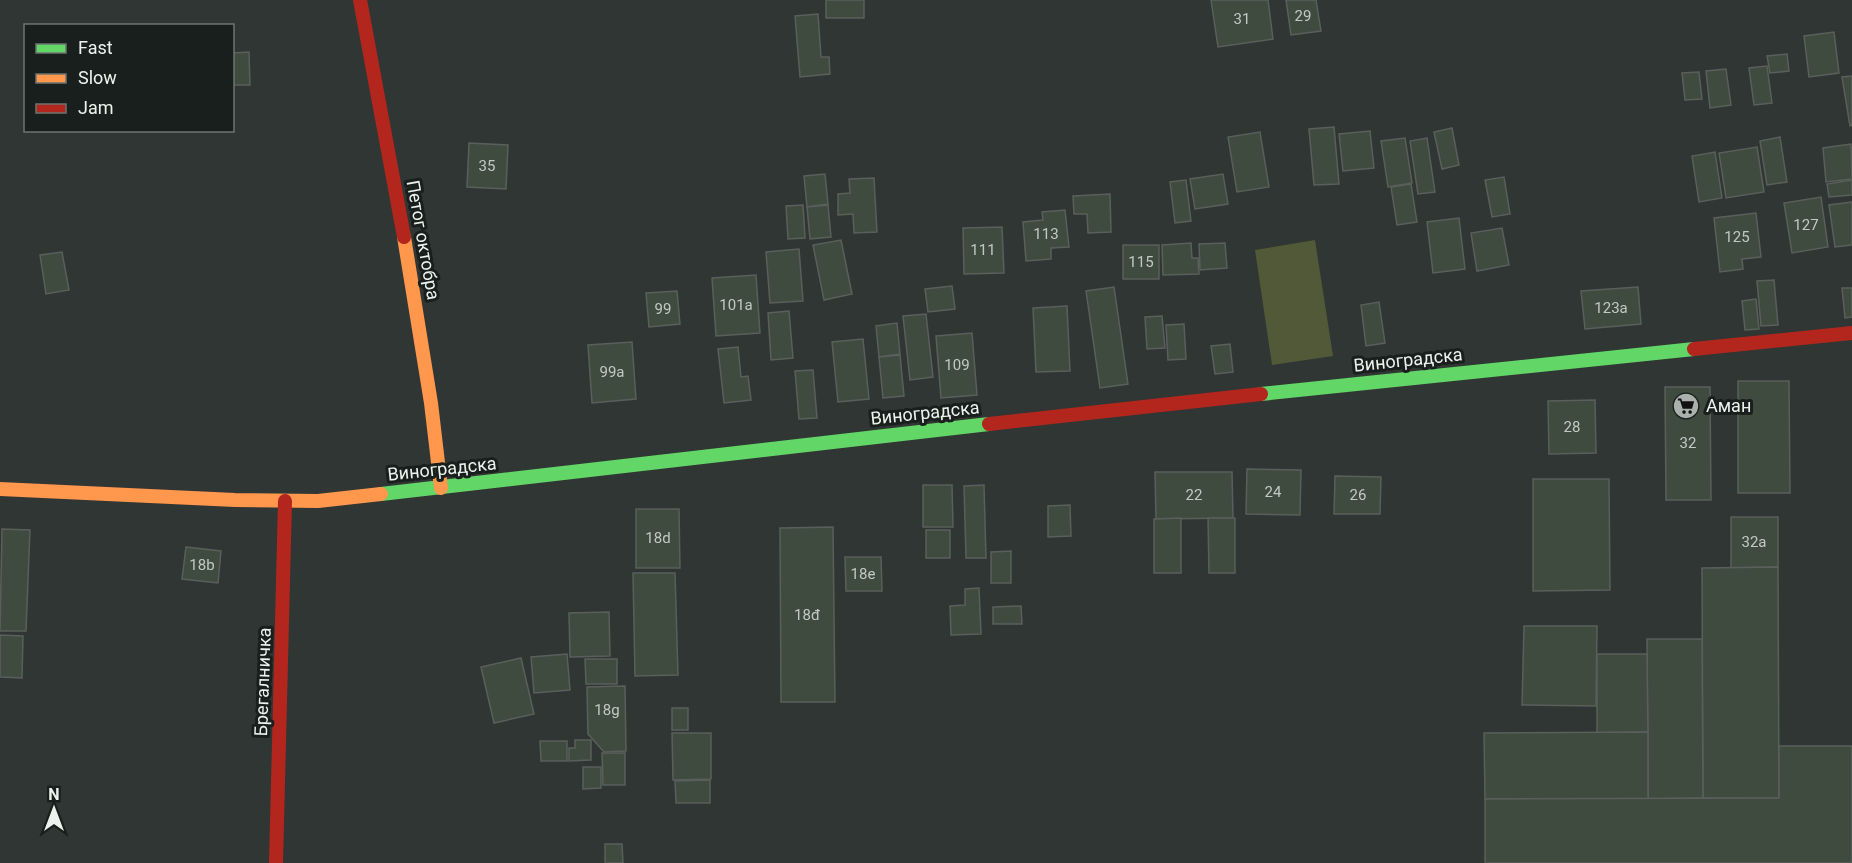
<svg xmlns="http://www.w3.org/2000/svg" width="1852" height="863" font-family="Roboto,sans-serif">
  <rect width="100%" height="100%" fill="#303633"/>
  <path fill="#515939" d="M1315 240 1333 356 1272 365 1255 250Z"/>
  <g fill="#404b40" stroke="#5a5f5c" stroke-width="1.5">
    <rect x="826" y="0" width="38" height="18"/>
    <path d="M1211 0H1268L1273 39 1218 47Z"/>
    <path d="M1286 0H1316L1321 31 1291 35Z"/>
    <path d="M818 14 821 57H829L830 74 800 77 795 16Z"/>
    <path d="M1834 32 1839 73 1809 77 1804 36Z"/>
    <path d="M249 52 250 85H232V53Z"/>
    <path d="M1787 54 1789 71 1770 73 1767 56Z"/>
    <path d="M1767 66 1772 103 1754 105 1749 68Z"/>
    <path d="M1726 69 1731 105 1710 108 1706 71Z"/>
    <path d="M1699 72 1702 99 1685 100 1682 73Z"/>
    <path d="M1852 76V125L1850 126 1842 77Z"/>
    <path d="M1334 127 1339 184 1314 185 1309 129Z"/>
    <path d="M1452 128 1459 165 1442 169 1434 132Z"/>
    <path d="M1370 131 1374 168 1343 171 1339 134Z"/>
    <path d="M1260 132 1269 187 1237 192 1228 137Z"/>
    <path d="M1780 137 1787 182 1767 185 1760 141Z"/>
    <path d="M1405 138 1412 183 1388 187 1381 141Z"/>
    <path d="M1427 138 1435 192 1418 194 1410 141Z"/>
    <path d="M469 143 508 145 506 189 467 187Z"/>
    <path d="M1851 144 1852 179 1826 182 1823 148Z"/>
    <path d="M1757 147 1764 192 1726 198 1719 153Z"/>
    <path d="M1715 152 1722 198 1699 202 1692 156Z"/>
    <path d="M825 174 828 204 807 207 804 176Z"/>
    <path d="M1223 174 1228 204 1195 209 1190 179Z"/>
    <path d="M1504 177 1510 214 1492 217 1485 180Z"/>
    <path d="M874 178 877 232 854 233 853 214 838 215V194L850 193 849 179Z"/>
    <path d="M1186 180 1191 221 1175 223 1170 182Z"/>
    <path d="M1852 180V195L1829 197 1827 184Z"/>
    <path d="M1411 184 1417 222 1397 225 1391 187Z"/>
    <path d="M1110 194 1111 232 1088 233 1087 214H1074L1073 196Z"/>
    <path d="M1821 197 1828 247 1792 253 1784 203Z"/>
    <path d="M1852 202V245L1835 247 1829 205Z"/>
    <path d="M803 205 805 238 788 239 786 206Z"/>
    <path d="M828 205 831 237 810 239 807 207Z"/>
    <path d="M1065 210 1069 247 1051 248V259L1026 261 1023 222 1043 220 1042 212Z"/>
    <path d="M1756 213 1761 257 1742 259 1743 269 1720 272 1714 218Z"/>
    <path d="M1459 218 1465 269 1433 273 1427 222Z"/>
    <path d="M1002 227 1004 273 964 274 963 228Z"/>
    <path d="M1502 228 1509 265 1477 271 1471 233Z"/>
    <path d="M841 240 852 294 824 300 813 245Z"/>
    <path d="M1191 243 1192 258H1198L1199 274 1163 275 1162 245Z"/>
    <path d="M1225 243 1227 268 1200 270 1199 244Z"/>
    <rect x="1123" y="245" width="36" height="34"/>
    <path d="M799 249 803 301 770 303 766 252Z"/>
    <path d="M62 252 69 290 46 294 40 255Z"/>
    <path d="M756 275 760 333 716 336 712 278Z"/>
    <path d="M1774 280 1778 325 1761 326 1757 281Z"/>
    <path d="M952 286 955 309 928 312 925 289Z"/>
    <path d="M1114 287 1128 384 1100 388 1086 291Z"/>
    <path d="M1638 287 1641 324 1585 329 1581 291Z"/>
    <path d="M1842 288H1852V317L1845 318Z"/>
    <path d="M677 291 680 324 649 327 646 293Z"/>
    <path d="M1756 299 1759 329 1745 330 1742 301Z"/>
    <path d="M1379 302 1385 343 1366 346 1361 305Z"/>
    <path d="M1067 306 1070 371 1036 372 1033 308Z"/>
    <path d="M789 311 793 358 771 360 768 313Z"/>
    <path d="M926 314 933 377 910 380 903 316Z"/>
    <path d="M1162 316 1165 348 1147 349 1145 317Z"/>
    <path d="M897 323 900 354 879 357 876 326Z"/>
    <path d="M1184 324 1186 359 1168 360 1166 325Z"/>
    <path d="M972 333 977 395 941 398 936 336Z"/>
    <path d="M863 339 869 399 838 402 832 342Z"/>
    <path d="M632 342 636 399 592 403 588 345Z"/>
    <path d="M1230 344 1233 372 1215 374 1211 346Z"/>
    <path d="M738 347 741 377 748 376 751 400 724 403 718 349Z"/>
    <path d="M900 355 904 396 883 398 879 357Z"/>
    <path d="M813 370 817 418 799 419 795 371Z"/>
    <path d="M1738 381H1789L1790 493H1738Z"/>
    <path d="M1665 387H1710L1711 500H1666Z"/>
    <path d="M1595 400 1596 453 1549 454 1548 401Z"/>
    <path d="M1247 469 1301 470 1300 515 1246 514Z"/>
    <path d="M1155 472H1232L1233 518 1156 519Z"/>
    <path d="M1335 476 1381 477 1380 514H1334Z"/>
    <path d="M1533 479H1609L1610 590 1533 591Z"/>
    <path d="M923 485H952L953 527H923Z"/>
    <path d="M984 485 986 558H966L964 486Z"/>
    <path d="M1070 505 1071 536 1048 537V506Z"/>
    <path d="M636 509H679L680 568H636Z"/>
    <path d="M1731 517H1778V567L1731 568Z"/>
    <path d="M1181 518V573H1154V519Z"/>
    <path d="M1208 518H1235V573H1209Z"/>
    <path d="M833 527 835 702H781L780 528Z"/>
    <path d="M2 529 30 530 26 631H0Z"/>
    <rect x="926" y="530" width="24" height="28"/>
    <path d="M186 547 221 551 218 583 182 579Z"/>
    <path d="M1011 551V583H991V552Z"/>
    <path d="M845 557H881L882 591H846Z"/>
    <path d="M1778 567 1779 798H1703L1702 568Z"/>
    <path d="M633 573H675L678 675 635 676Z"/>
    <path d="M979 588 981 634 951 635 950 606 965 605V589Z"/>
    <path d="M1021 606 1022 624H993V607Z"/>
    <path d="M609 612 610 656 570 657 569 613Z"/>
    <path d="M1524 626H1597L1596 706 1522 705Z"/>
    <path d="M0 635 23 636 22 678 0 677Z"/>
    <path d="M1647 639H1702L1703 798 1648 799Z"/>
    <path d="M567 654 570 690 534 693 531 657Z"/>
    <path d="M1597 654H1647L1648 732 1597 733Z"/>
    <path d="M521 658 534 714 494 723 481 667Z"/>
    <path d="M585 659H617V684H586Z"/>
    <path d="M625 686 626 751 604 752 588 734 587 687Z"/>
    <rect x="672" y="708" width="16" height="22"/>
    <path d="M1648 732V799H1485L1484 733Z"/>
    <path d="M672 733H711V779L673 780Z"/>
    <path d="M575 740H591V760L569 761V748H575Z"/>
    <path d="M540 741H567V761H541Z"/>
    <path d="M1779 746H1852V863H1485V799L1779 798Z"/>
    <path d="M602 753H625V785H603Z"/>
    <path d="M583 767H601V788L583 789Z"/>
    <path d="M710 780V803H676L675 781Z"/>
    <path d="M605 844H622L623 863H605Z"/>
  </g>
  <g fill="none" stroke-linecap="round" stroke-linejoin="round">
    <g stroke="#63d668" stroke-width="14">
      <path d="M1261 394 1694 349"/>
      <path d="M381 494 989 424"/>
    </g>
    <g stroke="#ff974d" stroke-width="14">
      <path d="M404 237 431 403 441 488"/>
      <path d="M0 489 235 500 318 501 381 494"/>
    </g>
    <g stroke="#b3261e" stroke-width="14">
      <path d="M360 0 404 237"/>
      <path d="M1694 349 1852 333"/>
      <path d="M989 424 1261 394"/>
      <path d="M276 863 285 501"/>
    </g>
  </g>
  <defs>
    <g id="supermarket-disc" transform="scale(1.35)"><circle r="9.5" fill="#aab1ad" stroke="#191f1c"/><path d="M-6-5.5h2.5l.6 2H6L4.5 2H-2.5L-4.4-4H-6ZM-1.5 3.2a1.3 1.3 0 1 0 .1 0ZM3 3.2a1.3 1.3 0 1 0 .1 0Z" fill="#111"/></g>
  </defs>
  <g fill-rule="evenodd">
    <use href="#supermarket-disc" x="1686" y="406"/>
  </g>
  <g text-anchor="middle" stroke-width="6" stroke-linejoin="round" paint-order="stroke">
    <g font-size="15" fill="#c1c9c3">
      <text x="1303" y="21">29</text>
      <text x="1242" y="24">31</text>
      <text x="487" y="171">35</text>
      <text x="1806" y="230">127</text>
      <text x="1046" y="239">113</text>
      <text x="1737" y="242">125</text>
      <text x="983" y="255">111</text>
      <text x="1141" y="267">115</text>
      <text x="736" y="310">101a</text>
      <text x="1611" y="313">123a</text>
      <text x="663" y="314">99</text>
      <text x="957" y="370">109</text>
      <text x="612" y="377">99a</text>
      <text x="1572" y="432">28</text>
      <text x="1688" y="448">32</text>
      <text x="1273" y="497">24</text>
      <text x="1194" y="500">22</text>
      <text x="1358" y="500">26</text>
      <text x="658" y="543">18d</text>
      <text x="1754" y="547">32a</text>
      <text x="202" y="570">18b</text>
      <text x="863" y="579">18e</text>
      <text x="807" y="620">18đ</text>
      <text x="607" y="715">18g</text>
    </g>
    <g font-size="18" fill="#ecf3ef" stroke="#191f1c">
      <text transform="translate(423 240) rotate(80)" y="6">Петог октобра</text>
      <text transform="translate(1408 360) rotate(-6)" y="6">Виноградска</text>
      <text transform="translate(925 413) rotate(-6)" y="6">Виноградска</text>
      <text transform="translate(442 469) rotate(-6)" y="6">Виноградска</text>
      <text transform="translate(263 682) rotate(-88)" y="6">Брегалничка</text>
    </g>
    <g font-size="18" fill="#ecf3ef" stroke="#191f1c" text-anchor="start">
      <text x="1706" y="412">Аман</text>
    </g>
  </g>
  <rect x="24" y="24" width="210" height="108" fill="#191f1c" stroke="#6d7470" stroke-width="1.5"/>
  <rect x="36" y="44" width="30" height="9" fill="#63d668" stroke="#6d7470" stroke-width="1.5"/>
  <text x="78" y="54" font-size="18" fill="#ecf3ef">Fast</text>
  <rect x="36" y="74" width="30" height="9" fill="#ff974d" stroke="#6d7470" stroke-width="1.5"/>
  <text x="78" y="84" font-size="18" fill="#ecf3ef">Slow</text>
  <rect x="36" y="104" width="30" height="9" fill="#b3261e" stroke="#6d7470" stroke-width="1.5"/>
  <text x="78" y="114" font-size="18" fill="#ecf3ef">Jam</text>
  <g transform="translate(54 809)" stroke="#191f1c" stroke-width="4.5" paint-order="stroke">
  <path d="M0-4.5L10 22L0 15L-10 22Z" fill="#ecf3ef"/>
  <text y="-9" font-size="16" font-weight="bold" text-anchor="middle" fill="#ecf3ef">N</text>
  </g>
</svg>
